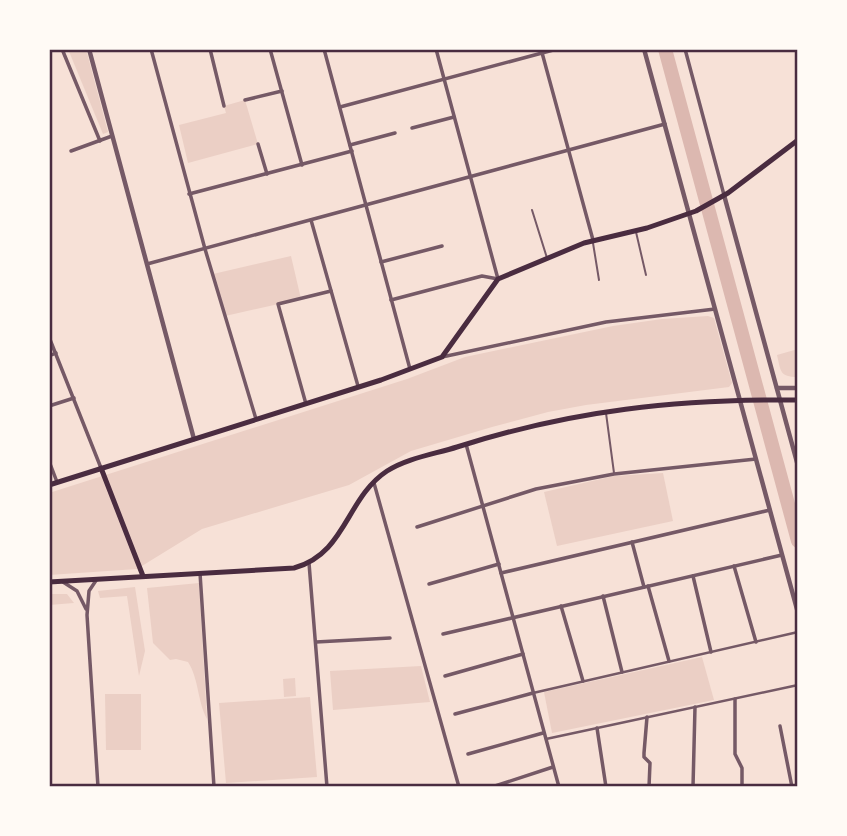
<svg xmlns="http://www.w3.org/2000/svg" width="847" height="836" font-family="Barlow,sans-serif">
  <rect width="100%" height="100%" fill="#f7e1d7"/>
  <g fill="#ebcfc5">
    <path d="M68 49H86L108 132 103 134Z"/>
    <path d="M245 100 258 144 188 163 179 125 226 113 224 106Z"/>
    <path d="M291 256 301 299 225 316 213 274Z"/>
    <path d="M708 316 714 318 732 383 729 387 586 405 548 412 492 427 411 451 349 485 202 529 137 569 49 575V493L407 379 465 357 613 326 662 319Z"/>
    <path d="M798 349V377C779 377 781 371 777 355Z"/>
    <path d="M663 473 673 521 557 546 544 492 614 476Z"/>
    <path d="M199 583 207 719C197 700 199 679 188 662L176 659 170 660 153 643 147 588Z"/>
    <path d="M135 587 145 651 139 676 127 596 100 598 98 591Z"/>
    <path d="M49 594H67L74 603 49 605Z"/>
    <path d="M702 657 714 700 552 733 544 692Z"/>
    <path d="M421 666 430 702 333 710 330 671Z"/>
    <path d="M295 678 296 696 284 697 283 679Z"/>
    <path d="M105 694H141V750H106Z"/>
    <path d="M310 697 317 777 226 783 219 703Z"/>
  </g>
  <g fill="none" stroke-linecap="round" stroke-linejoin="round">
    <path stroke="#dcb8b0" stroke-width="14" d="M665 49 798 541"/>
    <g stroke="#755966" stroke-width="2">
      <path d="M532 210 547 258"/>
      <path d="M636 232 646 275"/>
      <path d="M593 243 599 280"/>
      <path d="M606 413 614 473"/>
    </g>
    <g stroke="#755966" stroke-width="2.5">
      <path d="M533 693 798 632"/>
      <path d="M546 739 798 685"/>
    </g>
    <g stroke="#755966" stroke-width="3.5">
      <path d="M62 49 100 141"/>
      <path d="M151 49 205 249 256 419"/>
      <path d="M210 49 224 106"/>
      <path d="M270 49 302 165"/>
      <path d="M324 49 410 369"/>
      <path d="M541 49 593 240"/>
      <path d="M685 49 724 195"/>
      <path d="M245 100 282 91"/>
      <path d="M340 107 557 49"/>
      <path d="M412 128 454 117"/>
      <path d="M258 144 267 174"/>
      <path d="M350 145 395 133"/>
      <path d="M71 151 112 136"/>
      <path d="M189 194 352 151"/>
      <path d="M311 220 358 386"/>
      <path d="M381 262 442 246"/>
      <path d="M147 264 665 124"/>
      <path d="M391 300 482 276 498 279 436 49"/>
      <path d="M49 337 101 468"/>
      <path d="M49 356 56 353"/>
      <path d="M442 357 606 322 715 309"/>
      <path d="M306 404 278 304 331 291"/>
      <path d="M49 406 74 398"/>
      <path d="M466 444 559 787"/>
      <path d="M49 461 57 482"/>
      <path d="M374 483 459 787"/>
      <path d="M417 527 536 489 614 474 756 459"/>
      <path d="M632 542 644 587"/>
      <path d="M309 563 327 787"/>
      <path d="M734 566 756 642"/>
      <path d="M200 573 214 787"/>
      <path d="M501 573 770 510"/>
      <path d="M693 576 711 652"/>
      <path d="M97 579 89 591 87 615 98 787"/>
      <path d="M63 582 77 591 86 609"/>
      <path d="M429 584 499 564"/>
      <path d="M648 586 669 661"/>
      <path d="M603 596 622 672"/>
      <path d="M561 606 583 681"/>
      <path d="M443 634 782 555"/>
      <path d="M316 642 390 638"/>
      <path d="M445 676 523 654"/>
      <path d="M735 699V754L742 768V787"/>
      <path d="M455 714 533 693"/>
      <path d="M647 717 644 753V757L650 763 649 787"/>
      <path d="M780 726 792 787"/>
      <path d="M597 728 606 787"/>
      <path d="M468 754 543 733"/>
      <path d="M492 787 553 767"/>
      <path d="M693 787 695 707"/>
    </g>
    <g stroke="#755966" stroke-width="4.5">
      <path d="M89 49 194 439"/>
      <path d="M644 49 798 613"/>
      <path d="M724 195 798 466"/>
      <path d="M777 388H798"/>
    </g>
    <g stroke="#4a2c40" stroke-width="5">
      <path d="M101 468 143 576"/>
      <path d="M49 485 381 380 442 357 498 279 584 243 647 228 696 211 728 193 798 140"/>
      <path d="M49 582 294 568C346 554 346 498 387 471 407 458 435 454 457 447 573 410 677 399 798 400"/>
    </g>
  </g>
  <rect width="847" height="836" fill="none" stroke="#fffaf5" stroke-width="102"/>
  <rect x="51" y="51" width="745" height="734" fill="none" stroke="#4a2c40" stroke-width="2.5"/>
</svg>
